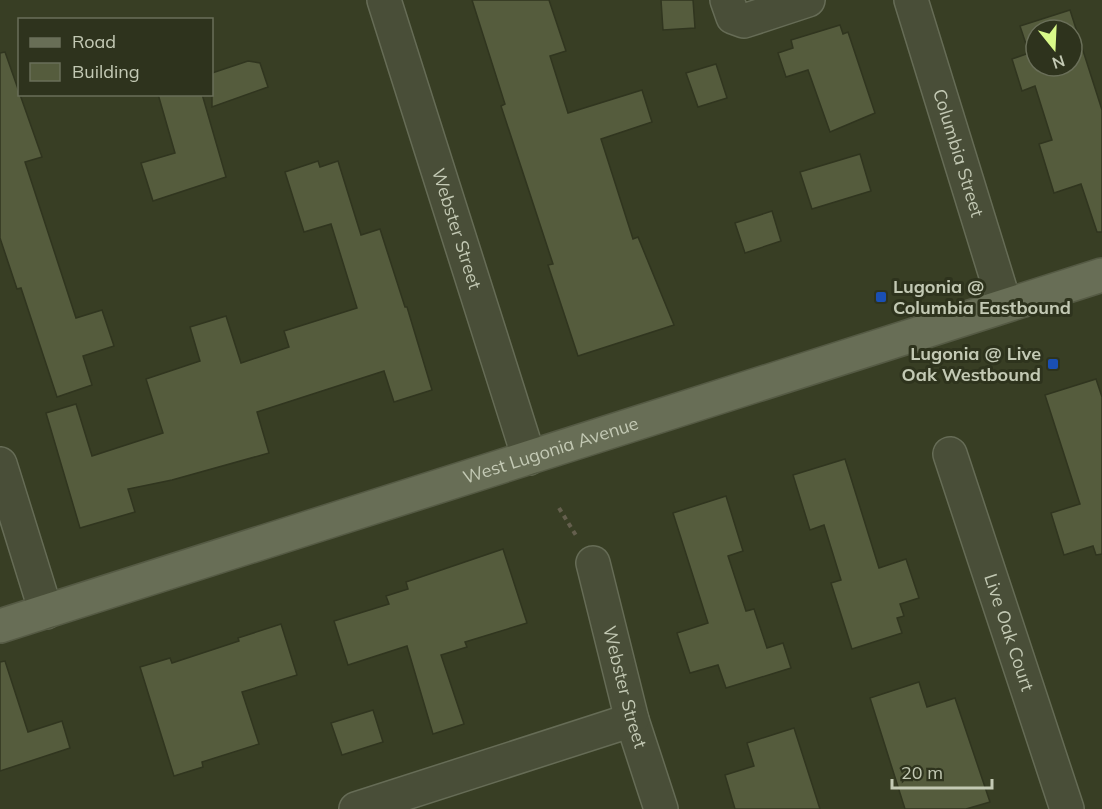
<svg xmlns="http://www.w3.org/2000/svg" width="1102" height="809" font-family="Mulish,sans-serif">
  <rect width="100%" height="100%" fill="#383e24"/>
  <g fill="#555c3d" stroke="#30351f" stroke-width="1.5" fill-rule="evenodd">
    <path d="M472 0H549L566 51 550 56 568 113 642 90 652 122 601 139 633 239 638 237 674 325 578 356 548 265 553 264 501 106 505 104Z"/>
    <path d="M661 0H693L695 28 663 30Z"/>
    <path d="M1070 10 1102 110V232H1097L1081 184 1054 193 1039 144 1052 140 1035 86 1022 91 1012 59 1029 53 1020 26ZM1036 30H1072V66H1036Z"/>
    <path d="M840 25 843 34 848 32 875 113 830 132 808 70 786 77 778 53 793 48 791 40Z"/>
    <path d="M5 52 42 157 25 162 76 318 102 310 114 346 83 356 92 385 57 397 21 288 17 289 0 238V53Z"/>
    <path d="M248 61 260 63 268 87 212 107V73Z"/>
    <path d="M716 64 727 98 698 107 686 73Z"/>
    <path d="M158 94H202L226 177 153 201 141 163 175 153Z"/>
    <path d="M860 154 871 191 812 209 800 172Z"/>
    <path d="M318 161 320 167 338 161 361 235 380 229 405 307H407L432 390 394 402 384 371 257 412 269 453 172 480 128 489 135 512 80 528 46 413 76 404 92 456 163 433 146 379 200 361 190 327 226 316 241 363 289 347 284 331 357 308 331 224 304 232 285 172Z"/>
    <path d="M772 211 781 241 745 253 735 223Z"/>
    <path d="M1096 379 1102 397V554L1096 555 1093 546 1064 555 1051 513 1080 504 1045 395Z"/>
    <path d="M845 459 879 568 906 559 919 598 900 604 904 616 897 618 902 633 852 649 831 583 841 580 824 525 810 530 793 475Z"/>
    <path d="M726 496 743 551 728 556 746 611 754 609 767 648 783 643 791 668 726 688 718 665 690 673 677 633 708 623 673 513Z"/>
    <path d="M503 549 527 623 465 642 467 647 441 655 464 724 433 734 407 646 348 665 334 621 389 604 386 596 408 589 406 582Z"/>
    <path d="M281 624 297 675 242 692 259 744 202 762 203 767 174 776 140 667 170 658 172 663 239 641 238 638Z"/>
    <path d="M5 661 28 732 62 721 70 748 0 771V662Z"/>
    <path d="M919 682 927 707 955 698 990 802 966 809H905L870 698Z"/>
    <path d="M373 710 383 742 342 755 331 723Z"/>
    <path d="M794 728 820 809H735L725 775 754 766 747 743Z"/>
  </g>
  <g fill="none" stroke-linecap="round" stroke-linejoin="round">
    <g stroke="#666c56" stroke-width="36">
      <g id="minor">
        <path id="s1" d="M384 0 529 458"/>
        <path d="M727 0 733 17 744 21 808 0"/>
        <path id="s2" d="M911 0 1005 305"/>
        <path id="s3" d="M950 454 1067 809"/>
        <path d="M0 464 46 612"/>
        <path id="s4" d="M593 563 632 720 661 809"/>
        <path d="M356 809 632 720"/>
      </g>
    </g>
    <g stroke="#555a44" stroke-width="36">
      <g id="major">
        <path id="s5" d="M0 626 1102 275"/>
      </g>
    </g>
    <path stroke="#645f4d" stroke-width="4" stroke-dasharray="4.5 4.5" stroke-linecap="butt" d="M559 508 577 537"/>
    <use href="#minor" stroke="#494e38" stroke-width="33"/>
    <use href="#major" stroke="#686e56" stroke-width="33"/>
  </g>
  <g fill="#1a4fb4" stroke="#2e331d" stroke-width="2">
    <rect x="875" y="291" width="12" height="12" rx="3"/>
    <rect x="1047" y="358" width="12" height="12" rx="3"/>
  </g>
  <g text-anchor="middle" stroke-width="6" stroke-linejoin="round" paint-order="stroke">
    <g font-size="18" fill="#c3c9b4" stroke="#2e331d">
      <text dy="6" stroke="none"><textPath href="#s2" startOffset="160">Columbia Street</textPath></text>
      <text dy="6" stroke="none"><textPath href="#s1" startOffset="240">Webster Street</textPath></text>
      <text dy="6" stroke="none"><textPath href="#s5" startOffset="578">West Lugonia Avenue</textPath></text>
      <text dy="6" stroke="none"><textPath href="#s3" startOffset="188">Live Oak Court</textPath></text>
      <text dy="6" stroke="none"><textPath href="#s4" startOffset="128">Webster Street</textPath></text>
    </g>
    <g font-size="18" font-weight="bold" fill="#c3c9b4" stroke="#2e331d" text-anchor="start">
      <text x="893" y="293">Lugonia @<tspan x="893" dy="21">Columbia Eastbound</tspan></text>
      <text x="1041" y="360" text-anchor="end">Lugonia @ Live<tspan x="1041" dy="21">Oak Westbound</tspan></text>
    </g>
  </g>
  <rect x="18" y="18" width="195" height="78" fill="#2e331d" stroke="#6a6f59" stroke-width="1.5"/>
  <rect x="30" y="38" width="30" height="9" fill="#686e56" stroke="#6a6f59" stroke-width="1.5"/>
  <text x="72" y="48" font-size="18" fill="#c3c9b4">Road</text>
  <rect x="30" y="63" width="30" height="18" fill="#555c3d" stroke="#6a6f59" stroke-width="1.5"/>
  <text x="72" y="78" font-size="18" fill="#c3c9b4">Building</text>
  <g transform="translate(1054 48) rotate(162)"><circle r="28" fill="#2e331d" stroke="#6a6f59" stroke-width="1.5"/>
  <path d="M0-4.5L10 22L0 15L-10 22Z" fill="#d9f989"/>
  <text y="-9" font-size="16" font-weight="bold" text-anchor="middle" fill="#c3c9b4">N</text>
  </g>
  <path d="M892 779v9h100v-9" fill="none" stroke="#c3c9b4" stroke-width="3"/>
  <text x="901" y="779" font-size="18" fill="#c3c9b4" stroke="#2e331d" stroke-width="4.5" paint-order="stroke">20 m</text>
</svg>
